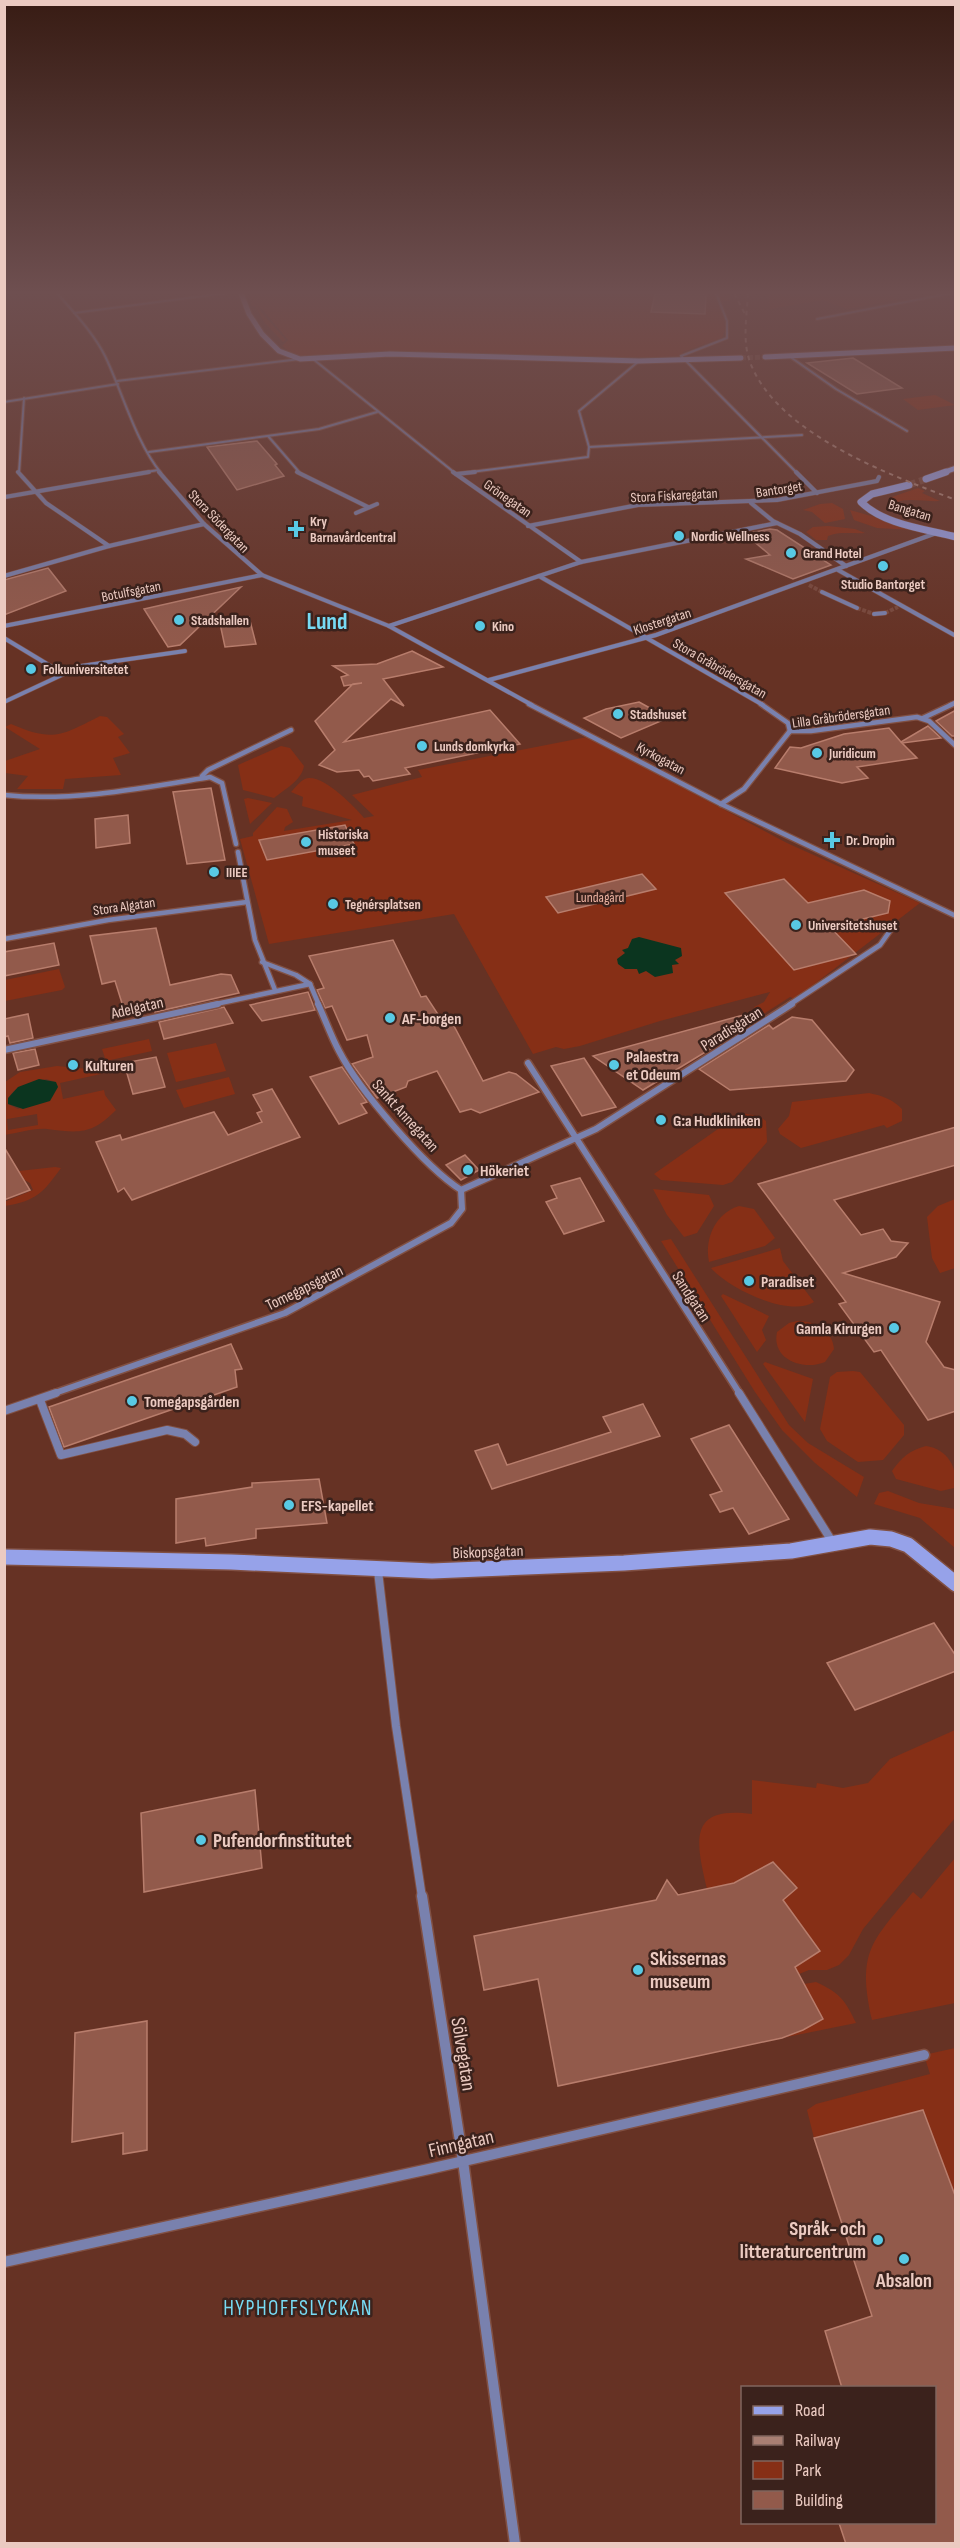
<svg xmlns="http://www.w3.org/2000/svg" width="960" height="2548" font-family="'Sofia Sans Condensed',sans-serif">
  <rect width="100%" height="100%" fill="#663224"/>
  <g fill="#862f16" fill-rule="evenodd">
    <path d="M249 293H727L730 301H723L725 330 722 338 683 352 681 358 482 355 304 357 291 353 282 346 288 340 262 309 257 307 286 340 283 342 264 322 256 307 251 305Z"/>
    <path d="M769 293H887L898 300 847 309 823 300 770 309Z"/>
    <path d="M935 395 955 405 918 410 903 399Z"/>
    <path d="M918 488 925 491 922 493 940 501C927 502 904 497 896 503L902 508 898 509 889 505V498Z"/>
    <path d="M832 503 843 509 845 519 825 523 812 512 803 510 820 504Z"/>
    <path d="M850 510 910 527 913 530 877 528 854 520Z"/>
    <path d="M828 526 855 529 865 533C855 534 839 531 828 536L827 540H816L806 532 813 527Z"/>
    <path d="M100 716 107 717 124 734 118 737 130 753 113 758 121 775 65 779 63 789H17L28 776 5 773V761L40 749 5 727 11 724C53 742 61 736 100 716Z"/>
    <path d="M587 737 787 843 920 903 795 999 790 997 762 1015 754 1007 764 1002 770 992 660 1021 580 1046 564 1049 556 1047 533 1054 454 914 269 944 240 839 253 836V833L277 807 287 809 293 822 285 827 284 831 352 820 302 806 303 797 291 792C295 788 300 781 305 779 321 772 355 807 364 818L374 816 352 795 422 777 418 770Z"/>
    <path d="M281 746 290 748 304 766C302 780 284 790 274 798L243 790 238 765Z"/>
    <path d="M248 798 272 803 250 824 244 799Z"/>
    <path d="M59 969 65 987 62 990 5 1001V980Z"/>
    <path d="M149 1039 152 1051 106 1061 102 1049Z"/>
    <path d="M216 1043 226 1071 176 1082 167 1053Z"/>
    <path d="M57 1066 100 1070 101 1074 60 1083 63 1099 104 1090 105 1095 116 1110C91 1135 80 1133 47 1129 33 1128 18 1133 5 1135V1082L20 1072ZM46 1079 56 1082C54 1103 35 1104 18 1109L8 1104C8 1086 33 1083 46 1079ZM37 1114 38 1125 8 1130 7 1119Z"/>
    <path d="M229 1077 235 1094 184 1108 176 1090Z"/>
    <path d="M869 1093C883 1096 892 1099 902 1109V1121L887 1128 884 1125 801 1148 780 1134 778 1129 789 1116 792 1102Z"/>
    <path d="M741 1113 759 1116 766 1121 767 1142 732 1182 723 1185 661 1180 654 1174 725 1124 724 1120Z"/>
    <path d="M55 1167 61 1168C43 1193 36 1201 5 1206L4 1202 33 1190 30 1183 10 1172Z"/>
    <path d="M653 1189 709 1195 714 1206 697 1233 684 1237 667 1215Z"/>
    <path d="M955 1199V1268L940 1273 932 1258 927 1217 938 1206Z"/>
    <path d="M739 1206 754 1209 775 1238 765 1246 709 1262C704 1238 716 1213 739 1206Z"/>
    <path d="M671 1239 789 1425 808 1443 864 1477 857 1497 815 1463 782 1430 755 1392 661 1241Z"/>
    <path d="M780 1248 783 1261 814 1302C789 1318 728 1288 711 1268Z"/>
    <path d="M723 1294 769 1316 762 1330 766 1340 757 1352 721 1296Z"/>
    <path d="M797 1321C815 1321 832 1329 834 1349L825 1362C804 1371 771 1360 777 1332L789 1323Z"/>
    <path d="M765 1362 813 1379 805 1422 763 1364Z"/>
    <path d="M853 1371 860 1372 904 1425V1435L883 1460 858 1462 827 1441 820 1429 830 1377 837 1372Z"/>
    <path d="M926 1446C947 1449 959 1468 954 1488L941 1491 896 1479 892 1471C902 1457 910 1450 926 1446Z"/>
    <path d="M888 1491 919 1503 955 1509V1548L920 1518 874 1504 879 1493Z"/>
    <path d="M955 1730V1818L863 1929 849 1955 839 1965 827 1970H809L799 1974 794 1966 820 1951 783 1900 797 1888 773 1862 734 1883 707 1889C696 1842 687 1805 752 1814V1780L816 1788 817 1783 843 1788 868 1783 890 1759Z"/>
    <path d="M955 1858V2003L872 2020C857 1952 871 1942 913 1892L921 1899Z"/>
    <path d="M816 1982C840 1993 845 2000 856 2023L782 2038 823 2019 804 1984Z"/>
    <path d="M955 2048V2198L923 2111 814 2138 807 2110 816 2104 930 2074 924 2055Z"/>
  </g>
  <g fill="#0b351f">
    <path d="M639 937 681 948 682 956 675 960 679 964 672 965 673 973 655 977 646 971 639 974 637 969H625L618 964 617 959 625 953 622 950 628 948 632 939Z"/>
    <path d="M39 1079 56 1082 58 1087 50 1101 23 1109 8 1104V1098L18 1087Z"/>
  </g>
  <g fill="#925a4b" stroke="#b87d6c" stroke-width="1.5">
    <path d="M698 293 706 295 705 314 651 312 655 294Z"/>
    <path d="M853 358 902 388 857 394 807 363Z"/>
    <path d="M257 441 277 464 275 465 284 476 237 490 207 447Z"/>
    <path d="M770 529 777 530 831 565 793 579 746 559 770 555 745 534Z"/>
    <path d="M48 568 66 591 4 615V580Z"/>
    <path d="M241 587 180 645 168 647 144 609Z"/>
    <path d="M249 617 256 644 225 647 219 619Z"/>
    <path d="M412 651 443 667 383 679 404 706 391 699 344 742 490 710 520 744 405 768 410 774 373 781 369 776 364 777 359 770 337 772 319 765 335 750 315 721 353 684 362 683 344 686 341 677 348 675 333 666 377 664Z"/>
    <path d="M639 702 668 718 621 738 584 718 606 709Z"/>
    <path d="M956 710V736H952L936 721Z"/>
    <path d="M928 726 941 738 902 743 917 758 857 767 868 778 842 783 775 768 790 747 801 748 844 734 889 728 901 742Z"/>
    <path d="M211 788 225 860 187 864 173 792Z"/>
    <path d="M128 815 130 843 96 848 95 819Z"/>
    <path d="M345 825 354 844 267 860 259 840Z"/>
    <path d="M642 874 656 889 558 913 546 897Z"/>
    <path d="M784 879 808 903 864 890 890 901 888 913 830 927 856 954 794 970 725 893Z"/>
    <path d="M156 928 170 985 221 974 231 975 239 993 155 1012 154 1009 126 1016 115 981 102 984 90 936Z"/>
    <path d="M393 940 421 997 426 996 439 1016 454 1026 483 1081 509 1072 516 1074 539 1092 480 1113 471 1109 460 1112 437 1071 408 1081 406 1087 377 1098 352 1064 373 1057 367 1035 347 1040 332 1006 325 1008 322 1001 317 990 324 988 309 956Z"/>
    <path d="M54 943 59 965 4 976V952Z"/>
    <path d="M308 992 315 1010 262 1021 250 1005Z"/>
    <path d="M224 1007 233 1023 164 1039 159 1022Z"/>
    <path d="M758 1011 763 1017 643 1090 593 1056Z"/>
    <path d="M28 1014 33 1038 10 1043 8 1036 4 1037V1019Z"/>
    <path d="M792 1017 812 1020 854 1070 846 1081 730 1090 699 1069 769 1025 773 1029Z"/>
    <path d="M35 1049 39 1065 18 1070 13 1053Z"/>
    <path d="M156 1057 165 1087 133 1094 124 1063Z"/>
    <path d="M584 1058 616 1107 582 1116 551 1066Z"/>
    <path d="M342 1067 367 1102 361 1104 367 1113 339 1124 310 1077Z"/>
    <path d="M272 1089 300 1137 132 1200 124 1188 118 1192 96 1142 120 1135 122 1140 214 1112 228 1135 262 1122 257 1113 262 1111 253 1095Z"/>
    <path d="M956 1127V1165L834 1200 861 1235 883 1229 891 1241 908 1243 896 1257 843 1273 940 1302 926 1342 944 1367 956 1370V1411L928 1420 881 1350 874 1352 839 1304 846 1302 758 1184Z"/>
    <path d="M4 1147 30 1190 4 1200Z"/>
    <path d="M465 1155 479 1170 461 1180 446 1165Z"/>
    <path d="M580 1178 604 1221 564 1234 546 1202 557 1198 551 1186Z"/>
    <path d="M231 1344 242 1369 235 1370 237 1387 64 1447 49 1407Z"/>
    <path d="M643 1404 660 1436 492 1489 475 1451 498 1444 507 1465 611 1432 603 1417Z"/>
    <path d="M729 1425 789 1519 749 1534 733 1508 720 1512 710 1495 722 1491 691 1439Z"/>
    <path d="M319 1479 327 1523 256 1529V1538L206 1546 205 1538 176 1543V1499L252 1487V1483Z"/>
    <path d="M934 1623 956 1656V1671L855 1710 827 1663Z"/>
    <path d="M255 1790 262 1868 144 1892 141 1813Z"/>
    <path d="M773 1862 797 1888 783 1900 820 1951 795 1967 823 2019 803 2030 782 2038 558 2086 538 1979 484 1990 474 1936 656 1900 667 1880 678 1895 734 1883Z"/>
    <path d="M147 2021V2150L123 2154V2133L72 2142 75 2033Z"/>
    <path d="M923 2110 956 2198V2544H846L839 2523H934V2388H842L825 2331 872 2316 814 2138Z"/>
  </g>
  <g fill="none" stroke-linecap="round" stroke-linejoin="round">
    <g stroke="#7a493c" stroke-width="4" stroke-dasharray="4 1.5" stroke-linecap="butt">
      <path d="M809 585 822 592"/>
      <path d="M857 608 874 614"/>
      <path d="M885 613 898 607"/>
    </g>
    <path stroke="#7a493c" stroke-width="5" stroke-dasharray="5 2" stroke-linecap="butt" d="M741 358 765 357"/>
    <path stroke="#7a493c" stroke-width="7" stroke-dasharray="7 4" stroke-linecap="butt" d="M909 485 926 479"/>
    <g stroke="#815043" stroke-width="4">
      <g id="street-far5">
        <path d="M57 293C74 313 93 332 105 356 122 391 136 443 161 473"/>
        <path d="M716 293 727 321V338L681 356 797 473"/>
        <path d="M74 313 226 293"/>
        <path d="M817 319 952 293"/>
        <path d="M789 356 836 389 907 431"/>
        <path d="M313 359 455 473"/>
        <path d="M117 381 300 359"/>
        <path d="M4 402 118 384"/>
        <path d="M268 436 300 473"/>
        <path d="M589 447 802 435"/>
        <path d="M149 452 319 429 377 412"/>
        <path d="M19 473 24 398"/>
        <path d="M141 473 158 470"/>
        <path d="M463 473 588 457 589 447 579 411 639 361"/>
      </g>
    </g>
    <g stroke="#815043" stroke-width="5">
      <g id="street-far4">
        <path d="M18 472 46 503 109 546"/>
        <path d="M159 472 204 524 262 575 389 626 532 705"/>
        <path d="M297 472 368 507"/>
        <path d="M453 472 581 562"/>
        <path d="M796 472 817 493"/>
        <path d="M456 474 475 472"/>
        <path d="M5 497 149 472"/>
        <path d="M751 503 773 521 800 534 846 566"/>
        <path d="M356 513 377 504"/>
        <path d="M528 526 638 505 777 500 877 481 879 477"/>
        <path d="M838 570 956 636"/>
        <path d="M4 576 109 546 204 524"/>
        <path d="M539 576 763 705"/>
        <path d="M822 592 857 608"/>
        <path d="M874 614 885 613"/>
        <path d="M4 626 262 575"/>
        <path d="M389 626 581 562 777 523"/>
        <path d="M4 638 62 673"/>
        <path d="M489 680 656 635 939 532"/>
        <path d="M4 702 81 666 185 651"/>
        <path d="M950 705 956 702"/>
      </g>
    </g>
    <g stroke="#815043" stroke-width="7">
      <g id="street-far3">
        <path d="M529 704 721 804 956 916"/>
        <path d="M761 704 788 723 790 731"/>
        <path d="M923 718 953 704"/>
        <path d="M790 731H811L917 717 929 721 956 746"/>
        <path d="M202 776 208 770 291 730"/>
        <path d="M4 795C72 802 143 788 210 777L222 783 236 844"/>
        <path d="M721 804 744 789 790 731"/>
        <path d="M238 852 255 940 275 990"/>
        <path d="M4 939 108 920 247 902"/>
        <path d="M262 962 296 975 310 984"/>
        <path d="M310 984 319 1005"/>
        <path d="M211 1005 310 984"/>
        <path d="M789 1005 880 945 892 928"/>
      </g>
    </g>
    <g stroke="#815043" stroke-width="9">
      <g id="street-far2">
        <path d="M318 1004C325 1019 331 1036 339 1051 359 1090 425 1167 461 1190"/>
        <path d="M4 1050 218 1004"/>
        <path d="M528 1063 740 1394"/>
        <path d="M461 1190 596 1129 792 1004"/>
        <path d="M52 1394 285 1313 451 1223 462 1209 461 1190"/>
      </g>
    </g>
    <g stroke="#815043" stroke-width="10">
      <g id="street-far1">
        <path d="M739 1393 833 1543"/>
        <path d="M40 1400 61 1455 167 1430 185 1434 195 1442"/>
        <path d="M4 1411 56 1393"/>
        <path d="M378 1571 396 1726 422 1897"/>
      </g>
    </g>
    <g stroke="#815043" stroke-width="13">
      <g id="street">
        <path d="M422 1896 463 2161 515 2544"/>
        <path d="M4 2262 429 2169 924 2055"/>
      </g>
    </g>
    <g stroke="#815043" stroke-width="7">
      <g id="secondary-far2">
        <path d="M241 293 249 314 262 334 279 351 300 359 390 354 639 361 741 358"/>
        <path d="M765 357 956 348"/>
        <path d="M942 473 956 468"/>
      </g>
    </g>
    <g stroke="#815043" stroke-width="8">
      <g id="secondary-far1">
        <path d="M926 479 946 472"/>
        <path d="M909 485 872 494 861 502C884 525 926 529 956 537"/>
      </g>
    </g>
    <g stroke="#815043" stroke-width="18">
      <path id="secondary" d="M4 1557 231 1562 432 1571 624 1563 791 1551 870 1537 891 1539 908 1545 956 1584"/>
    </g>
    <use href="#street-far5" stroke="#7981ae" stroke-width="2"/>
    <use href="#street-far4" stroke="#7981ae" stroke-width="4"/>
    <use href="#street-far3" stroke="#7981ae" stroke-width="4.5"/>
    <use href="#street-far2" stroke="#7981ae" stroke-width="6"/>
    <use href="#street-far1" stroke="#7981ae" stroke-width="8"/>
    <use href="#street" stroke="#7981ae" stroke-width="10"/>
    <use href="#secondary-far2" stroke="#96a2e9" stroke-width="5"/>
    <use href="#secondary-far1" stroke="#96a2e9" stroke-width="7"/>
    <use href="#secondary" stroke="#96a2e9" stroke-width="15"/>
    <g stroke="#a97f73" stroke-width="2" stroke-dasharray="4.5 4.5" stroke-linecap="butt">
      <path d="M734 293 745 314"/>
      <path d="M748 293C747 315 742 341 750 362 777 434 890 475 956 500"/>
    </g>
  </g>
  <linearGradient id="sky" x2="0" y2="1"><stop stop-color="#381c14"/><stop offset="0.45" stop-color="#6e4f50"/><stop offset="1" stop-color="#6e4f50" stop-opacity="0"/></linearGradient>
  <rect width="960" height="650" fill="url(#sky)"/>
  <g fill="#58c9e4" stroke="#3b221c" stroke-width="2">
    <path d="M293 520h6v6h6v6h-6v6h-6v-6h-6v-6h6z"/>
    <circle cx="679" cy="536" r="6"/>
    <circle cx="791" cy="553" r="6"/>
    <circle cx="883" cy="566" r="6"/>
    <circle cx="179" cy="620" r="6"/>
    <circle cx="480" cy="626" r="6"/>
    <circle cx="31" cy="669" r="6"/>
    <circle cx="618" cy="714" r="6"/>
    <circle cx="422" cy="746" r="6"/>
    <circle cx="817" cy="753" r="6"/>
    <path d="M829 831h6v6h6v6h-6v6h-6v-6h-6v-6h6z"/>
    <circle cx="306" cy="842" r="6"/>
    <circle cx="214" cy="872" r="6"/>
    <circle cx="333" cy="904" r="6"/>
    <circle cx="796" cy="925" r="6"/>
    <circle cx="390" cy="1018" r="6"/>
    <circle cx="73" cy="1065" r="6"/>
    <circle cx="614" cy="1065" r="6"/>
    <circle cx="661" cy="1120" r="6"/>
    <circle cx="468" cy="1170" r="6"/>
    <circle cx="749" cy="1281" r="6"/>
    <circle cx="894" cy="1328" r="6"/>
    <circle cx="132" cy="1401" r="6"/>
    <circle cx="289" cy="1505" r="6"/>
    <circle cx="201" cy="1840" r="6"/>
    <circle cx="638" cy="1970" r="6"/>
    <circle cx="878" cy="2240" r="6"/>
    <circle cx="904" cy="2259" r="6"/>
  </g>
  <g text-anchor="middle" stroke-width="5" stroke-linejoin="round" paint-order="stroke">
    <g font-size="14" fill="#ebcac1" stroke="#3b221c">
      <text transform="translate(779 489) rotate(-9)" y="5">Bantorget</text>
      <text transform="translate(674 495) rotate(-3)" y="5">Stora Fiskaregatan</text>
      <text transform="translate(508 498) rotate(35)" y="5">Grönegatan</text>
      <text transform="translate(910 510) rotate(17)" y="5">Bangatan</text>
      <text transform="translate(219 521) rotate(46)" y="5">Stora Södergatan</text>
      <text transform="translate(131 591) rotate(-11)" y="5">Botulfsgatan</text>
      <text transform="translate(662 621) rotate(-18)" y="5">Klostergatan</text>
      <text transform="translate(720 668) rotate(30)" y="5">Stora Gråbrödersgatan</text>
      <text transform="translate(841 716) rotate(-8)" y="5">Lilla Gråbrödersgatan</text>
      <text transform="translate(661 758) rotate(28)" y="5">Kyrkogatan</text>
      <text transform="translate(124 906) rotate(-8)" y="5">Stora Algatan</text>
    </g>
    <g font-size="14" font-weight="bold" fill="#ebcac1" stroke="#3b221c" text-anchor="start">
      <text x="310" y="526">Kry<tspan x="310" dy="16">Barnavårdcentral</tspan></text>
      <text x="691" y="541">Nordic Wellness</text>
      <text x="803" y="558">Grand Hotel</text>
      <text x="883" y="589" text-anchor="middle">Studio Bantorget</text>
      <text x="191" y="625">Stadshallen</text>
      <text x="492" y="631">Kino</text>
      <text x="43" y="674">Folkuniversitetet</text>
      <text x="630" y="719">Stadshuset</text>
      <text x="434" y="751">Lunds domkyrka</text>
      <text x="829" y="758">Juridicum</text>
      <text x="318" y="839">Historiska<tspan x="318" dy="16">museet</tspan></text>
      <text x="846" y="845">Dr. Dropin</text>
      <text x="226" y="877">IIIEE</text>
      <text x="345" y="909">Tegnérsplatsen</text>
      <text x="808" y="930">Universitetshuset</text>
    </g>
    <g font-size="14" fill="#edb2a1" stroke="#3b221c">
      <text x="600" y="902">Lundagård</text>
    </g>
    <g font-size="16" fill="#ebcac1" stroke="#3b221c">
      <text transform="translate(137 1007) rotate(-13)" y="6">Adelgatan</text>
      <text transform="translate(731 1028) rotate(-32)" y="6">Paradisgatan</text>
      <text transform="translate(406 1115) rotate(48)" y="6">Sankt Annegatan</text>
      <text transform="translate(304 1287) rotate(-26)" y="6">Tomegapsgatan</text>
      <text transform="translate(692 1296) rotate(57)" y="6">Sandgatan</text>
      <text transform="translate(488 1551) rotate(-2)" y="6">Biskopsgatan</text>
    </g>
    <g font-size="16" font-weight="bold" fill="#ebcac1" stroke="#3b221c" text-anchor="start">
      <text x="402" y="1024">AF-borgen</text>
      <text x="626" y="1062">Palaestra<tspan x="626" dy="18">et Odeum</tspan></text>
      <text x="85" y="1071">Kulturen</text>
      <text x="673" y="1126">G:a Hudkliniken</text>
      <text x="480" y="1176">Hökeriet</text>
      <text x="761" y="1287">Paradiset</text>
      <text x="882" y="1334" text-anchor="end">Gamla Kirurgen</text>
      <text x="144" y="1407">Tomegapsgården</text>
      <text x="301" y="1511">EFS-kapellet</text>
    </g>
    <g font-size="20" font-weight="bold" fill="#ebcac1" stroke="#3b221c" text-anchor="start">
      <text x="213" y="1847">Pufendorfinstitutet</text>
      <text x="650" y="1965">Skissernas<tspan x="650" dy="23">museum</tspan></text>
      <text x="866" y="2235" text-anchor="end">Språk- och<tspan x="866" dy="23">litteraturcentrum</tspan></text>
      <text x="904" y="2287" text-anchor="middle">Absalon</text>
    </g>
    <g font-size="20" fill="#ebcac1" stroke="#3b221c">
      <text transform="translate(464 2054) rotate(81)" y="7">Sölvegatan</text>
      <text transform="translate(461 2143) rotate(-13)" y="7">Finngatan</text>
    </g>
    <g font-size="21" letter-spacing="1.5" fill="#77dbf4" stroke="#3b221c">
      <text x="298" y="2315">HYPHOFFSLYCKAN</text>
    </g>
    <g font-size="24" font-weight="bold" fill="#77dbf4" stroke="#3b221c">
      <text x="327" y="629">Lund</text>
    </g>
  </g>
  <rect width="960" height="2548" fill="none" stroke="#ebcac1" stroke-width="12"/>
  <rect x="741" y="2386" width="195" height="138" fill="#3b221c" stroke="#81655e" stroke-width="1.5"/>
  <rect x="753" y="2406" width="30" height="9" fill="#96a2e9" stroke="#81655e" stroke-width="1.5"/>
  <text x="795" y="2416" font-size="18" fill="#ebcac1">Road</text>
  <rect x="753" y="2436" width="30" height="9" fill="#a97f73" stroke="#81655e" stroke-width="1.5"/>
  <text x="795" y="2446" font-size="18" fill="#ebcac1">Railway</text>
  <rect x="753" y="2461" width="30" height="18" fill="#862f16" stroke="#81655e" stroke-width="1.5"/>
  <text x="795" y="2476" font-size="18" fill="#ebcac1">Park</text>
  <rect x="753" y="2491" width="30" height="18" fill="#925a4b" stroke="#81655e" stroke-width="1.5"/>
  <text x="795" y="2506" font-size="18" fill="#ebcac1">Building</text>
</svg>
